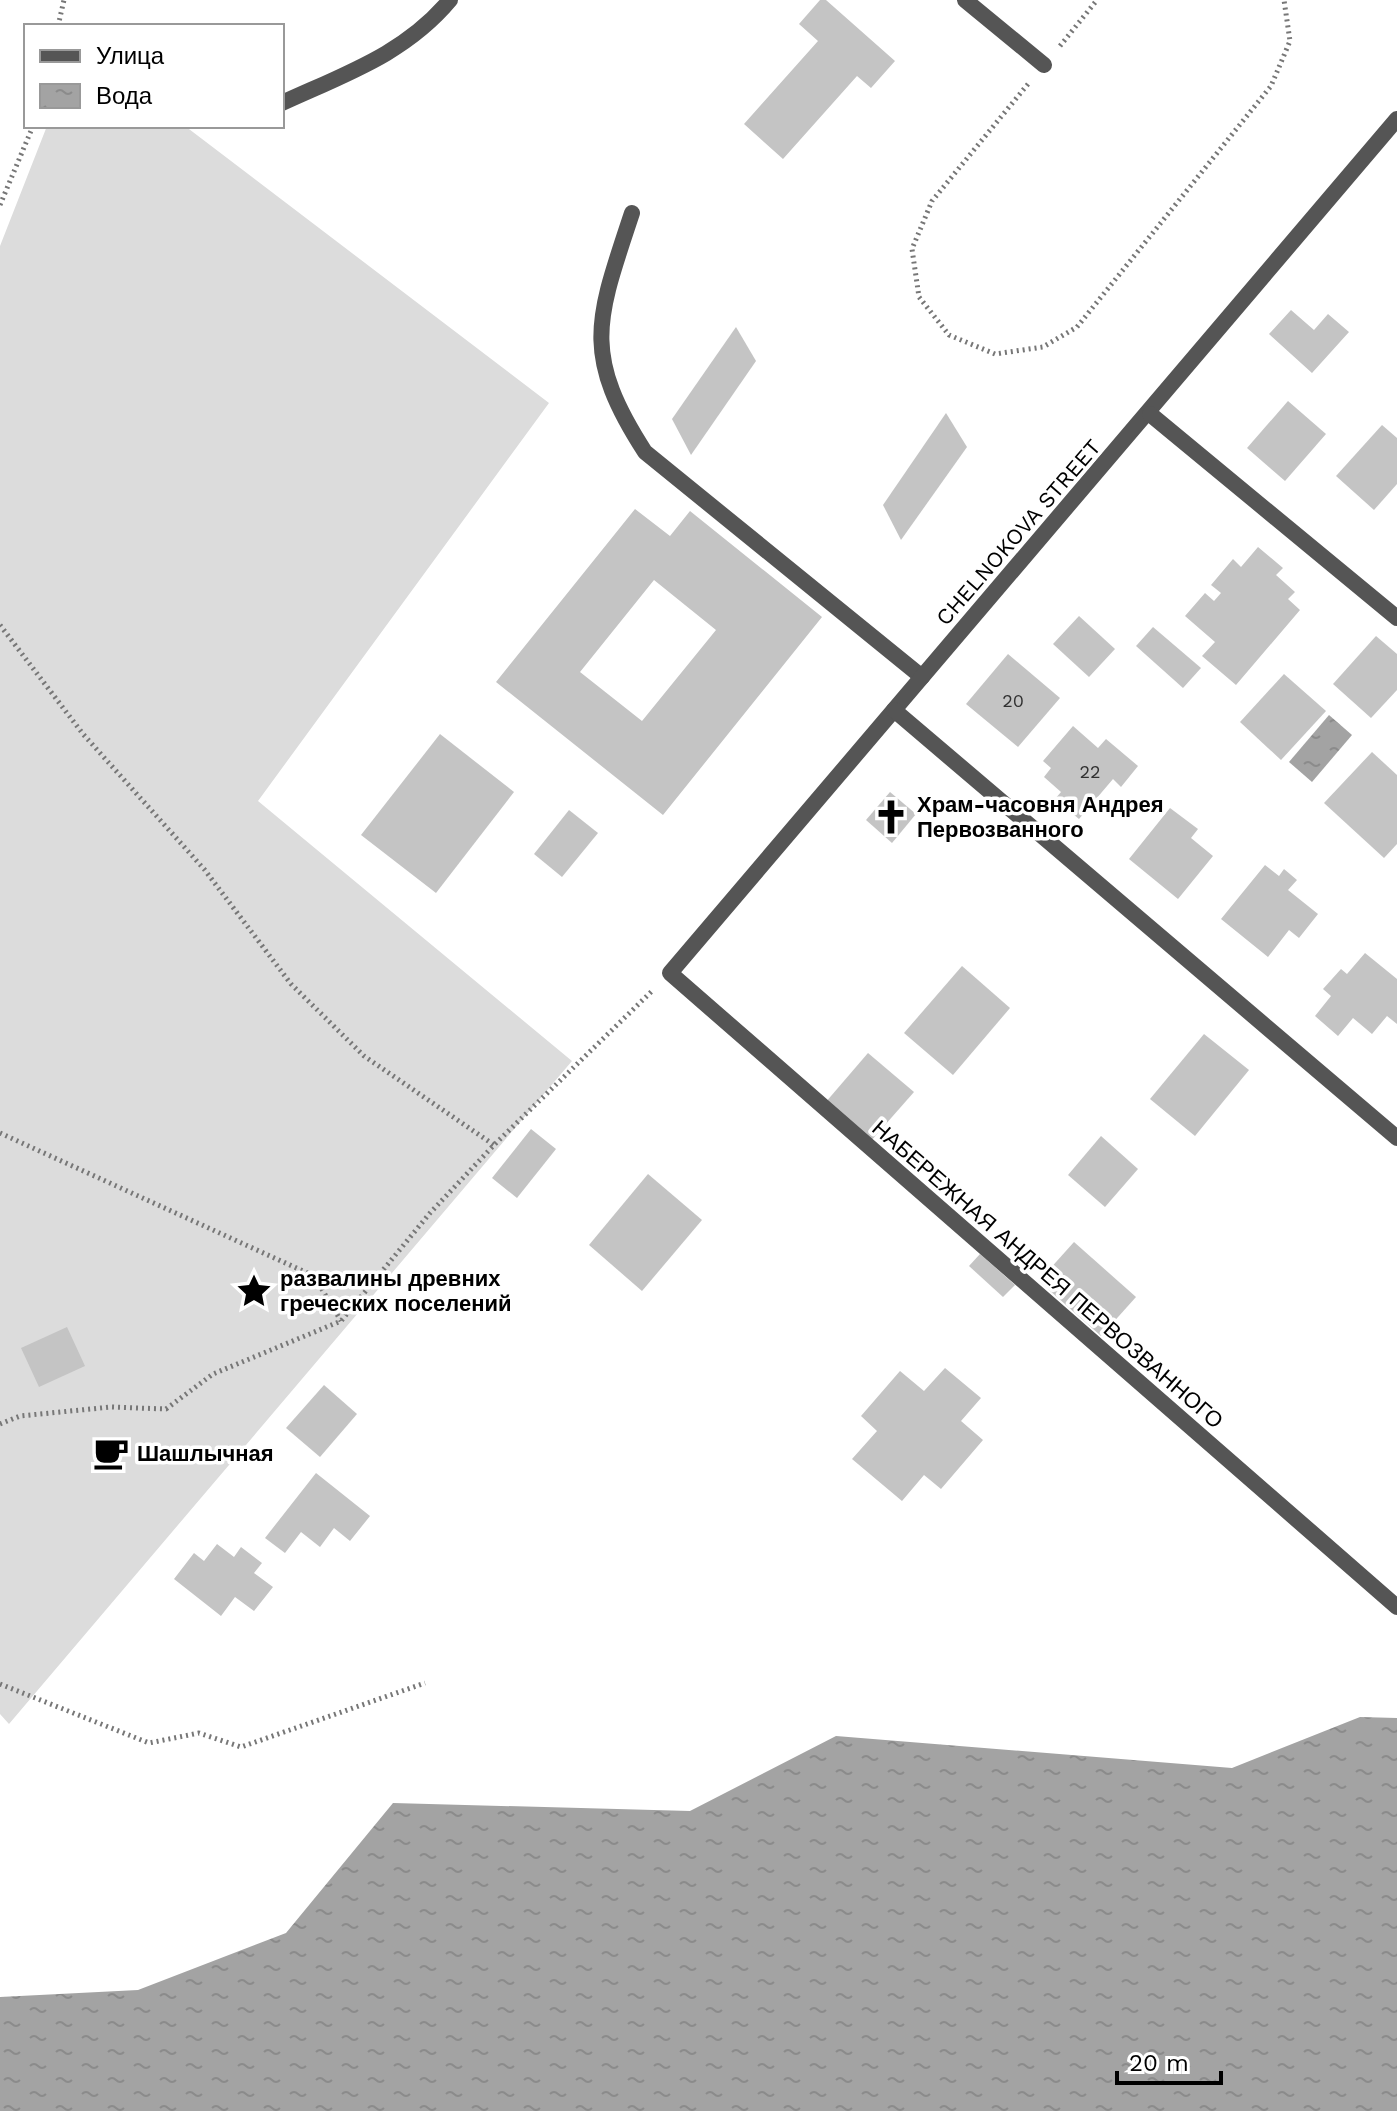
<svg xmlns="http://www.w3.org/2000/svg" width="1397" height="2111" font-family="'Work Sans',sans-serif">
  <defs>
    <pattern id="water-ripples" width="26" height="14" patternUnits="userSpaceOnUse" patternTransform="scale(2)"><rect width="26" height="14" fill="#a3a3a3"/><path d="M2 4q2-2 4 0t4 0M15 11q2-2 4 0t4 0" fill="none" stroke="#8b8b8b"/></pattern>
  </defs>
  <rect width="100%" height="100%" fill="#fff"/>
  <path fill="#dcdcdc" d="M47 126H185L549 403 258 801 572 1061 9 1724 0 1714V246Z"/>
  <g fill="url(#water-ripples)">
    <path d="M1329 715 1352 735 1312 782 1289 762Z"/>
    <path d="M1360 1717 1397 1718V2111H0V1997L138 1990 286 1933 393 1803 690 1811 836 1736 1232 1768Z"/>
  </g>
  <g fill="#c4c4c4" fill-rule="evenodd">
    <path d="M820 0H826L895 61 871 88 857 76 783 159 744 124 818 41 799 24Z"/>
    <path d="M1291 310 1314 330 1328 314 1349 332 1312 373 1269 334Z"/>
    <path d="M736 327 756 361 691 455 672 419Z"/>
    <path d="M1288 401 1326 434 1285 481 1247 448Z"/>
    <path d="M946 413 967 447 901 540 883 505Z"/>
    <path d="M1382 425 1397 438V484L1374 510 1336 476Z"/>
    <path d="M635 509 670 536 690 511 822 617 663 815 496 682ZM654 580 716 630 642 721 580 672Z"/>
    <path d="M1258 547 1283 568 1276 575 1295 592 1288 599 1300 610 1236 685 1202 656 1215 642 1185 616 1205 593 1214 601 1221 593 1211 585 1233 559 1241 567Z"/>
    <path d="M1079 616 1115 649 1089 677 1053 644Z"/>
    <path d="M1153 627 1201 668 1183 688 1136 646Z"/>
    <path d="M1376 636 1397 654V690L1371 718 1333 684Z"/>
    <path d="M1008 654 1060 698 1018 747 966 704Z"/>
    <path d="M1284 674 1326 711 1281 760 1240 722Z"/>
    <path d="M1073 726 1098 748 1106 739 1138 766 1121 787 1113 779 1079 819 1055 799 1061 792 1044 777 1051 768 1043 761Z"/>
    <path d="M440 734 514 792 436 893 361 835Z"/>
    <path d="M1372 752 1397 775V844L1384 858 1324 803Z"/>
    <path d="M890 792 916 814 892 843 866 820Z"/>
    <path d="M1170 808 1198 829 1191 838 1213 856 1178 899 1129 859Z"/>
    <path d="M569 810 598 833 562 877 534 854Z"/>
    <path d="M1265 865 1279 876 1284 869 1297 880 1288 890 1318 914 1299 938 1289 930 1268 957 1221 919Z"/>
    <path d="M1365 953 1397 979V1024L1387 1016 1372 1034 1353 1018 1338 1036 1315 1016 1331 996 1323 989 1341 969 1347 974Z"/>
    <path d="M962 966 1010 1008 953 1075 904 1033Z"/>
    <path d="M1204 1034 1249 1070 1195 1136 1150 1099Z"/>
    <path d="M868 1053 914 1092 870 1142 825 1103Z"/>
    <path d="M531 1129 556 1149 517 1198 492 1178Z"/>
    <path d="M1101 1136 1138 1169 1105 1207 1068 1175Z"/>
    <path d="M648 1174 702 1220 642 1291 589 1245Z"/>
    <path d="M1074 1242 1136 1297 1101 1336 1039 1281Z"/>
    <path d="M980 1254 1015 1285 1003 1297 969 1266Z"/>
    <path d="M67 1327 85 1366 39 1387 21 1348Z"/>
    <path d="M945 1368 981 1398 961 1421 983 1440 941 1489 924 1475 902 1501 852 1459 877 1431 861 1416 900 1371 924 1391Z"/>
    <path d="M324 1385 357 1414 320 1457 286 1428Z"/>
    <path d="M316 1473 370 1516 350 1541 334 1528 320 1547 301 1532 285 1553 265 1538Z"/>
    <path d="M217 1544 234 1557 241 1547 262 1563 254 1573 273 1587 254 1611 235 1597 221 1616 174 1579 194 1553 204 1561Z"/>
  </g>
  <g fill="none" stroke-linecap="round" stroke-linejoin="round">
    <g stroke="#777" stroke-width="5" stroke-dasharray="2 4" stroke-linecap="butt">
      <path d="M58 26 64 0"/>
      <path d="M1060 46 1097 0"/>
      <path d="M1028 84 932 201 912 249 919 297 949 335 995 354 1043 347 1077 327 1271 86 1290 41 1284 0"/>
      <path d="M0 205 33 126"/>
      <path d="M0 625 83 734 204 869 291 984 364 1056 494 1145"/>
      <path d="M0 1133 314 1276 341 1321"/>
      <path d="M0 1424 20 1416 111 1407 166 1409 213 1374 341 1321 430 1213 494 1145 652 991"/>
      <path d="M0 1684 149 1743 199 1733 241 1747 425 1683"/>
    </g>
    <g stroke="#555" stroke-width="16">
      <path d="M965 0 1044 65"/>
      <path d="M282 103C345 74 405 54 450 0"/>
      <path d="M632 213C597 319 581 353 645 452L922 677"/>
    </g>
    <g stroke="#555" stroke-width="16">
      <path d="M1397 119 670 973 1397 1607"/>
      <path d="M1150 414 1397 618"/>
      <path d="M894 710 1397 1138"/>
    </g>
  </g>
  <defs>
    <g id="church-bare" transform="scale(2.76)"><path d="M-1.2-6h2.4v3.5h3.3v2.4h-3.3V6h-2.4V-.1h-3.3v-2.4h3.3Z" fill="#000" stroke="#fff" stroke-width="2.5" paint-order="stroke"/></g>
    <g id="sight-bare" transform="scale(2.76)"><path d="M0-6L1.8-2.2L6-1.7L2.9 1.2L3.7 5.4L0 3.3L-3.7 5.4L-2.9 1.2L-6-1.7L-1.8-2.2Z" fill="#000" stroke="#fff" stroke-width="2.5" paint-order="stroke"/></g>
    <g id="cafe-bare" transform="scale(2.76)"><path d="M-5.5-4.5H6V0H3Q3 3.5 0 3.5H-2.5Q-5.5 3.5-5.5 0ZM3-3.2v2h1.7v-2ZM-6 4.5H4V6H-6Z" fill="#000" stroke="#fff" stroke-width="2.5" paint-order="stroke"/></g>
  </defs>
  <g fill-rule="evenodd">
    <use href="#church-bare" x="891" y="817"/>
    <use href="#sight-bare" x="254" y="1291"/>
    <use href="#cafe-bare" x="111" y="1453"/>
  </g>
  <g text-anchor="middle" stroke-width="7" stroke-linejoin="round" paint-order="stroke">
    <g font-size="18" fill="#313131">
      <text x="1013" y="707">20</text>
      <text x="1090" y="778">22</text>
    </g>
    <g font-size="22" fill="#000" stroke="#fff">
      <text transform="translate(1018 532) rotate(-49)" y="8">CHELNOKOVA STREET</text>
      <text transform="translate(1048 1274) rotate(41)" y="8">НАБЕРЕЖНАЯ АНДРЕЯ ПЕРВОЗВАННОГО</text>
    </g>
    <g font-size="22" font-weight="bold" fill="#000" stroke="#fff" text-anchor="start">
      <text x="917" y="812">Храм-часовня Андрея<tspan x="917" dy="25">Первозванного</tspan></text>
      <text x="280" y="1286">развалины древних<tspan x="280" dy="25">греческих поселений</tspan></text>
      <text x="137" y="1461">Шашлычная</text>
    </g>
  </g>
  <rect x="24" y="24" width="260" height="104" fill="#ffffff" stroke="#999999" stroke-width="2"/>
  <rect x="40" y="50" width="40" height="12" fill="#555555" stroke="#999999" stroke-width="2"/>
  <text x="96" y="64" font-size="24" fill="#000000">Улица</text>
  <rect x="40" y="84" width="40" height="24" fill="url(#water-ripples)" stroke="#999999" stroke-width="2"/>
  <text x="96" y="104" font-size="24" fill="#000000">Вода</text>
  <path d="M1117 2071v12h104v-12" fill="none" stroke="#000000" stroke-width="4"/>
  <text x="1129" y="2071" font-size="24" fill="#000000" stroke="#ffffff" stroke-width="6" paint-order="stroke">20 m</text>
</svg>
